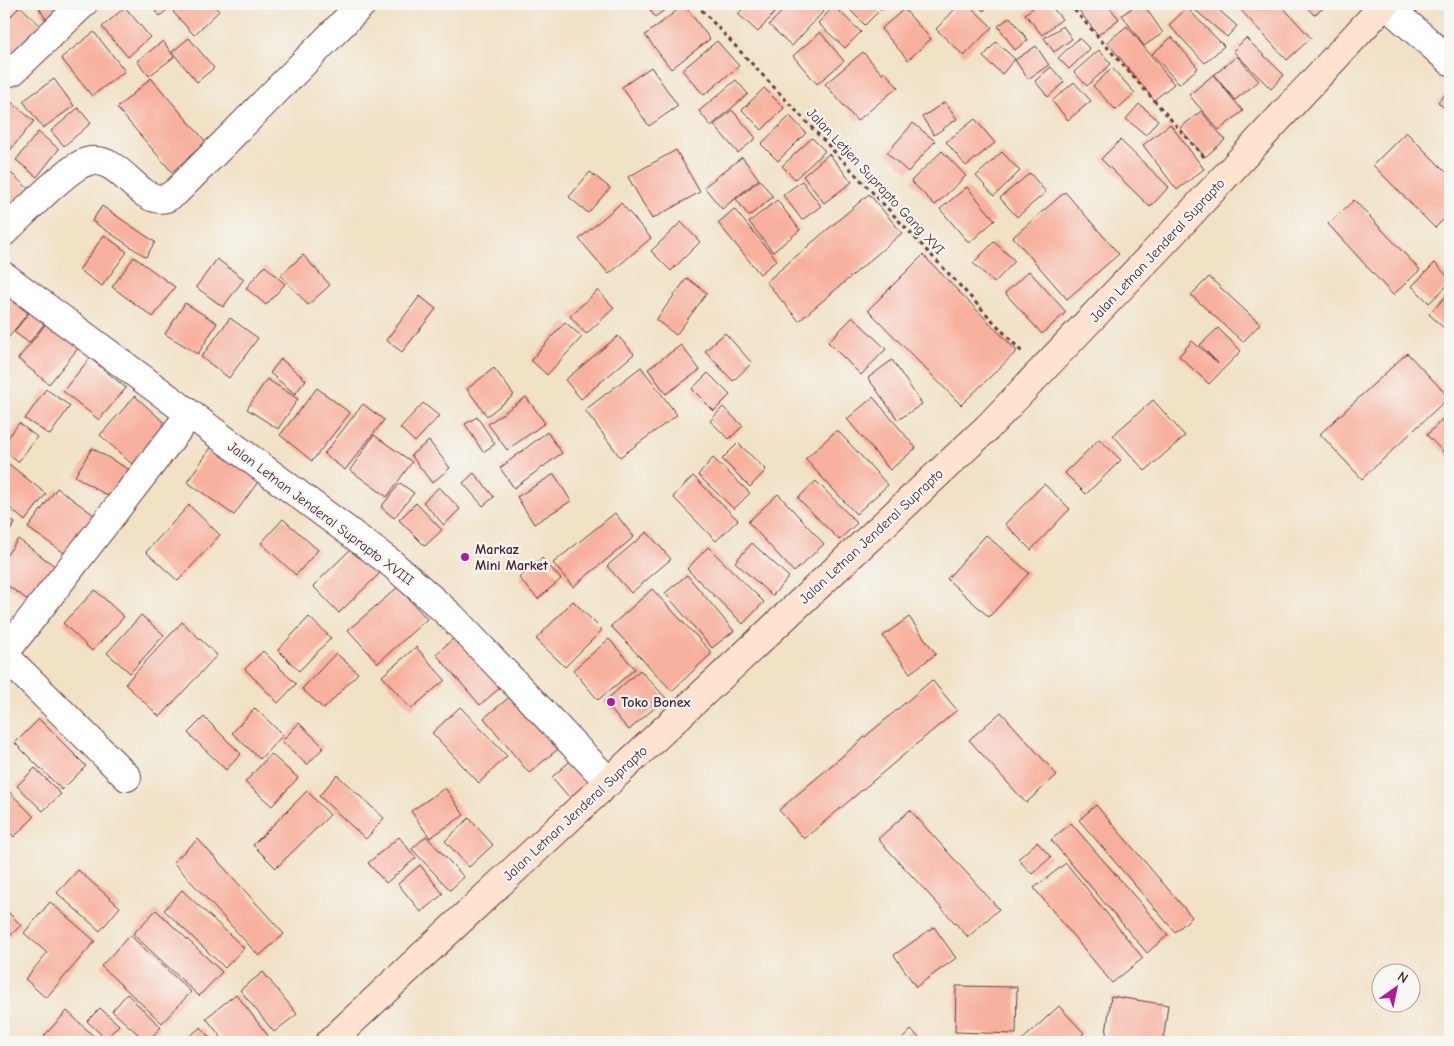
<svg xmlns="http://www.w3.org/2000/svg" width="1454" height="1046" font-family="'Comic Neue',sans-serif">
  <rect width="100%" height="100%" fill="#f6f6f2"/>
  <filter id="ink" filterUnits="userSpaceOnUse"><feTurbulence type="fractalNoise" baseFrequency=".02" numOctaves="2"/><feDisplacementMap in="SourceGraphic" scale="10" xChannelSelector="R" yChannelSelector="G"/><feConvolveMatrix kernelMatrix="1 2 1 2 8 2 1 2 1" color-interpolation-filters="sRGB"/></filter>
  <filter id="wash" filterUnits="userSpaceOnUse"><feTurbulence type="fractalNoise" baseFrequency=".0096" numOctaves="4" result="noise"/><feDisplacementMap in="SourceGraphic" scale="20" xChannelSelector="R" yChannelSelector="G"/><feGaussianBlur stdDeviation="1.12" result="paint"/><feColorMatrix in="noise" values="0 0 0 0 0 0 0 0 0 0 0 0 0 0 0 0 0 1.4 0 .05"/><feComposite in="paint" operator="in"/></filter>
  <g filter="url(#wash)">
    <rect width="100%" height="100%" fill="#f1e1c5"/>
    <g id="blocks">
      <g fill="#f7b09d">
        <path d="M37 4H73V5L46 20Z"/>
        <path d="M149 4H174L160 16Z"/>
        <path d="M182 4H212L219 11 194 35 173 12Z"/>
        <path d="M646 4H673L655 17Z"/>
        <path d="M747 4H782L758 32 738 14Z"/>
        <path d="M789 4H830L792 46 769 25Z"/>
        <path d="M847 4H880L883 7 865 25 845 5Z"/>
        <path d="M960 4H968L992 27 964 56 936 29Z"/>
        <path d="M978 4H992L983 11Z"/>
        <path d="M1038 4H1049L1062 19 1042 35 1025 14Z"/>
        <path d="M1074 4H1107L1119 19 1098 35Z"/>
        <path d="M1138 4H1143L1163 33 1144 46 1122 15Z"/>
        <path d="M1188 4H1212L1237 26 1227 37Z"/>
        <path d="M1239 4H1280L1311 38 1287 60 1237 6Z"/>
        <path d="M1304 4H1329L1314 15Z"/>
        <path d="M684 5 710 39 671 69 645 35Z"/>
        <path d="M20 6 44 29 13 61 4 51V24Z"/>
        <path d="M834 6 861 32 845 48 818 23Z"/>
        <path d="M125 7 150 37 128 57 102 27Z"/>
        <path d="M1187 8 1224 46 1205 63 1169 25Z"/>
        <path d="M904 9 931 39 908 60 881 29Z"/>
        <path d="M1010 17 1028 40 1015 50 998 26Z"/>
        <path d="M1063 26 1072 39 1054 52 1044 38Z"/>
        <path d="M1127 26 1174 84 1154 100 1107 42Z"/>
        <path d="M94 32 125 71 92 96 61 58Z"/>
        <path d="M820 32 844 61 817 84 793 56Z"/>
        <path d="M1172 37 1198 68 1179 84 1152 54Z"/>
        <path d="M189 38 214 68 197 82 172 52Z"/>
        <path d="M1079 38 1090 49 1069 69 1058 58Z"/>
        <path d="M1246 38 1284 75 1271 89 1233 51Z"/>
        <path d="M163 41 174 57 149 76 137 61Z"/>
        <path d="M717 41 739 66 704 95 682 70Z"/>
        <path d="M996 42 1015 59 1002 74 983 57Z"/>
        <path d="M1036 46 1049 65 1028 79 1015 60Z"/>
        <path d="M1099 50 1111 64 1087 86 1074 72Z"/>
        <path d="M863 52 882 74 885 72 898 87 857 121 825 84Z"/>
        <path d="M1237 56 1259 81 1235 100 1214 75Z"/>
        <path d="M651 67 678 106 649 126 622 87Z"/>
        <path d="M1051 67 1064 82 1048 97 1035 81Z"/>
        <path d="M1112 68 1135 93 1116 110 1093 86Z"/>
        <path d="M1213 75 1243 111 1219 130 1189 95Z"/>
        <path d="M151 78 206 142 172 172 117 108Z"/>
        <path d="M54 79 74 106 43 128 23 101Z"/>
        <path d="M736 80 748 94 711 126 699 111Z"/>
        <path d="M1074 82 1091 101 1068 120 1052 101Z"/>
        <path d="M764 88 784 108 762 130 742 110Z"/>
        <path d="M1450 89V114L1438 102Z"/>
        <path d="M10 101 34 121 7 154 4 152V109Z"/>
        <path d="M945 102 957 119 934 135 922 117Z"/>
        <path d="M1139 104 1158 120 1146 135 1126 119Z"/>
        <path d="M78 108 91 123 64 146 51 131Z"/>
        <path d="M732 110 756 138 738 153 714 125Z"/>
        <path d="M1201 111 1225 140 1205 157 1180 128Z"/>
        <path d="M790 116 806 133 778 161 761 144Z"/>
        <path d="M975 119 995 143 966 166 946 142Z"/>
        <path d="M913 123 935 141 908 172 887 153Z"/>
        <path d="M1170 124 1204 169 1177 190 1143 145Z"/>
        <path d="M38 132 59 149 37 177 16 160Z"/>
        <path d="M1406 132 1450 176V213L1435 228 1373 165Z"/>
        <path d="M812 138 825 151 795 179 782 166Z"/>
        <path d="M1120 140 1169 187 1150 207 1101 159Z"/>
        <path d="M676 150 700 192 652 219 628 177Z"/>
        <path d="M942 151 966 176 935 205 911 181Z"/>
        <path d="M1002 152 1020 171 994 196 976 176Z"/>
        <path d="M829 154 852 182 824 203 803 176Z"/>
        <path d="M742 157 759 179 722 209 704 187Z"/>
        <path d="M4 167 32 192 4 225Z"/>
        <path d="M590 172 610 188 588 213 569 197Z"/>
        <path d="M1030 173 1046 192 1017 217 1000 198Z"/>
        <path d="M760 180 773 197 749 216 736 199Z"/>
        <path d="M802 181 821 206 802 220 783 195Z"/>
        <path d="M967 187 995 220 969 243 940 209Z"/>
        <path d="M1065 192 1119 254 1067 299 1013 237Z"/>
        <path d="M869 194 902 233 799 321 766 282Z"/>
        <path d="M777 200 800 230 773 252 749 222Z"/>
        <path d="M1354 200 1420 270 1393 295 1328 224Z"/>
        <path d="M621 203 651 238 609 274 579 239Z"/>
        <path d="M102 206 155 242 146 257 92 221Z"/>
        <path d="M734 209 777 260 760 274 718 223Z"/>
        <path d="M681 222 700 242 671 271 651 251Z"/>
        <path d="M104 235 127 252 102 286 79 270Z"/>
        <path d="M994 242 1015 261 994 283 973 263Z"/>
        <path d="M303 255 330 285 308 305 281 275Z"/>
        <path d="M923 255 1017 351 961 405 868 310Z"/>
        <path d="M134 257 175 287 153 317 112 287Z"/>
        <path d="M217 259 244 279 223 307 196 287Z"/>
        <path d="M1435 263 1450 279V283L1429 303 1412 286Z"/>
        <path d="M265 266 285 284 266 305 246 288Z"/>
        <path d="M1029 271 1066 312 1042 334 1005 293Z"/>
        <path d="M1209 277 1260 324 1243 342 1191 295Z"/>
        <path d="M687 278 707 293 676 335 656 320Z"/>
        <path d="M598 290 614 308 586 334 570 316Z"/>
        <path d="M1450 292V334L1429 314Z"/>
        <path d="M4 294 28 313 4 343Z"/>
        <path d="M420 296 436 309 402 352 386 340Z"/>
        <path d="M185 303 217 323 198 354 165 334Z"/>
        <path d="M34 306 49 318 29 343 14 332Z"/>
        <path d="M52 316 84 341 49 384 18 359Z"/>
        <path d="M853 317 886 349 861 375 828 342Z"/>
        <path d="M230 318 258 338 229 378 201 357Z"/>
        <path d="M565 322 582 337 547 375 531 360Z"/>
        <path d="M1218 328 1241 351 1209 384 1179 356 1192 341 1218 363 1200 345Z"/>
        <path d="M725 333 752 363 733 381 705 351Z"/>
        <path d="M618 336 634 354 581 399 565 380Z"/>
        <path d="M681 345 700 370 666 394 648 369Z"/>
        <path d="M1407 353 1449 397 1362 479 1320 434Z"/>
        <path d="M90 358 126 388 99 420 63 391Z"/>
        <path d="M281 359 306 380 295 394 270 373Z"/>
        <path d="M892 360 922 404 898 420 868 378Z"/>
        <path d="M641 367 677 415 620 457 585 410Z"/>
        <path d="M494 368 514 395 487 416 467 389Z"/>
        <path d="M708 373 730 395 714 411 692 389Z"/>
        <path d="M267 379 298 399 278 429 247 409Z"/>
        <path d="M317 388 350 413 312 461 280 435Z"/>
        <path d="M46 389 70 406 50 435 25 419Z"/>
        <path d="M135 396 169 427 134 466 100 435Z"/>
        <path d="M526 397 545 423 507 450 488 424Z"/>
        <path d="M873 397 916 448 890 470 847 419Z"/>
        <path d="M1153 400 1185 436 1145 471 1113 435Z"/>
        <path d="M423 403 439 416 415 442 400 428Z"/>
        <path d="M363 404 384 420 345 470 324 454Z"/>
        <path d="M723 407 743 426 729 439 710 421Z"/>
        <path d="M1450 411V459L1427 435Z"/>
        <path d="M477 417 495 444 483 452 465 424Z"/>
        <path d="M19 423 37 437 18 462 4 451V443Z"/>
        <path d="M837 430 888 485 856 514 805 459Z"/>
        <path d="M547 432 562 453 514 488 500 468Z"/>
        <path d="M374 435 412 462 387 497 350 470Z"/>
        <path d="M1099 439 1121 460 1086 494 1065 473Z"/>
        <path d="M429 441 450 468 432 483 411 455Z"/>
        <path d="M738 443 766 470 750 487 722 459Z"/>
        <path d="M212 446 260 479 234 515 187 482Z"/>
        <path d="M92 448 133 472 116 501 75 476Z"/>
        <path d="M713 458 750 493 734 509 698 475Z"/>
        <path d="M4 460 46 494 25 521 4 503Z"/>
        <path d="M474 473 494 497 483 506 463 483Z"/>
        <path d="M554 474 571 501 534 524 517 497Z"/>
        <path d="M693 476 738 520 716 541 673 497Z"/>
        <path d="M816 481 857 523 839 540 798 498Z"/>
        <path d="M400 483 414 493 394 518 381 507Z"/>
        <path d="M1044 484 1070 509 1031 550 1005 524Z"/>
        <path d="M439 487 460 509 444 525 423 502Z"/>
        <path d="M57 488 94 515 66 554 28 528Z"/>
        <path d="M778 494 824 544 794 572 748 522Z"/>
        <path d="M416 503 442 530 425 546 399 520Z"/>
        <path d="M189 505 220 535 178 581 146 552Z"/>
        <path d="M615 513 634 537 573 587 553 563Z"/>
        <path d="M4 515 15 523 4 540Z"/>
        <path d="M283 519 318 550 296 575 261 543Z"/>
        <path d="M647 532 671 559 631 593 607 566Z"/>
        <path d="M986 535 1029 573 989 617 947 579Z"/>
        <path d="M18 539 60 570 35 605 4 583V559Z"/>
        <path d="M752 543 789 577 772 596 735 562Z"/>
        <path d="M354 546 380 573 339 613 313 586Z"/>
        <path d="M708 547 764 602 743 624 687 569Z"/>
        <path d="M542 558 561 579 538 599 519 578Z"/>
        <path d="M687 575 734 631 712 648 665 593Z"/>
        <path d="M398 587 427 619 378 663 348 630Z"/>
        <path d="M652 589 712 653 672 691 611 626Z"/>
        <path d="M95 590 124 617 92 651 63 623Z"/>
        <path d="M573 601 602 630 565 667 536 639Z"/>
        <path d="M141 615 164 635 130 673 107 653Z"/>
        <path d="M309 617 331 638 299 671 278 650Z"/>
        <path d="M909 617 936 654 910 673 883 636Z"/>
        <path d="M182 622 217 655 160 717 125 684Z"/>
        <path d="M463 630 508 681 480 705 436 654Z"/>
        <path d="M609 639 635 669 598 700 573 670Z"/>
        <path d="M416 647 445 680 411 709 382 676Z"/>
        <path d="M263 651 296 684 278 703 245 669Z"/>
        <path d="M336 653 358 673 324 709 302 689Z"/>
        <path d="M640 670 666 698 629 730 604 702Z"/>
        <path d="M932 680 957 710 804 839 779 810Z"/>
        <path d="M518 690 563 745 529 773 484 718Z"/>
        <path d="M460 707 507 756 479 783 432 733Z"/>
        <path d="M255 708 283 735 260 759 232 733Z"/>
        <path d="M1001 712 1057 775 1026 803 969 740Z"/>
        <path d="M204 717 241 754 226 770 188 733Z"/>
        <path d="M39 719 86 766 62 790 15 743Z"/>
        <path d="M299 723 324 747 307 765 282 741Z"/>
        <path d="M271 754 298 778 272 806 245 782Z"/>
        <path d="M575 757 597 784 574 803 552 777Z"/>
        <path d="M35 768 61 794 43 811 17 786Z"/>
        <path d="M337 775 384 818 366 839 319 796Z"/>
        <path d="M4 786 34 817 14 837 4 826Z"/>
        <path d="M445 788 464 815 430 838 411 811Z"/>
        <path d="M307 791 330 815 276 868 253 845Z"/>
        <path d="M1096 805 1192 917 1175 932 1079 820Z"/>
        <path d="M910 810 999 909 968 937 878 839Z"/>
        <path d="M469 818 493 845 469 867 445 841Z"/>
        <path d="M1071 823 1168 935 1147 953 1051 840Z"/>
        <path d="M426 836 464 877 450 890 412 849Z"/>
        <path d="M399 837 416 858 386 883 368 863Z"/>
        <path d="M198 839 284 934 259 956 173 862Z"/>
        <path d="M1037 842 1051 857 1032 874 1018 859Z"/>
        <path d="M1066 863 1143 958 1112 983 1034 888Z"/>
        <path d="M420 865 443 894 421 912 398 884Z"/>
        <path d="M78 870 120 907 100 931 57 893Z"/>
        <path d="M182 890 244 948 225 968 164 910Z"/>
        <path d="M50 902 95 941 46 998 25 979 47 953 24 933Z"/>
        <path d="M4 908 21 925 4 942Z"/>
        <path d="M156 910 222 972 199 996 133 934Z"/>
        <path d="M934 927 956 958 916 987 894 955Z"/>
        <path d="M130 935 191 992 162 1023 101 966Z"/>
        <path d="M263 972 297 1014 274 1032 240 990Z"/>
        <path d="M956 986 1017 987 1016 1034 955 1032Z"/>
        <path d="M127 994 161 1027 147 1042 112 1011Z"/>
        <path d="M236 994 269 1037 262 1042H225L206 1018Z"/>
        <path d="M1111 996 1168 1005 1163 1042H1115L1105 1041Z"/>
        <path d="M1059 1006 1084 1033 1075 1042H1020Z"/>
        <path d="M100 1008 119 1025 106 1039 87 1021Z"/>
        <path d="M67 1011 100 1042H50L44 1036Z"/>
        <path d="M201 1027 213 1042H182Z"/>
        <path d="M911 1030 924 1042H899Z"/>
      </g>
    </g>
  </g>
  <g filter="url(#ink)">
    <use href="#blocks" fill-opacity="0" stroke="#633c42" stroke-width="1"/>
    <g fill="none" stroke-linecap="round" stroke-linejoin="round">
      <g stroke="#633c42" stroke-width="30">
        <g id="street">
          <path d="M1385 4 1450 61"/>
          <path d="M4 74 13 71 83 4"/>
          <path d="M4 232C21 216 67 168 86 162 120 152 138 206 166 198 169 197 173 194 176 192L362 4"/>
          <path d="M4 276 391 563 452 617 609 782"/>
          <path d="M4 654 190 414"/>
          <path d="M4 655 127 777"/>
        </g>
      </g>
      <g stroke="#633c42" stroke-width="30">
        <path id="secondary" d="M330 1042 987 428 1167 239 1385 4"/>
      </g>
      <g stroke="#633c42" stroke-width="3" stroke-dasharray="4 4" stroke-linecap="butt">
        <path d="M696 4 1022 352"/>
        <path d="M1069 4 1205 158"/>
      </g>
      <use href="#street" stroke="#fff" stroke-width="28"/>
      <use href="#secondary" stroke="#fee3d1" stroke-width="28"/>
    </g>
  </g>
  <g fill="#b5179e" stroke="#f6f6f2" stroke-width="2">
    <circle cx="465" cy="557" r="5"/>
    <circle cx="611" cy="702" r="5"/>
  </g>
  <g text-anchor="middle" stroke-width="4.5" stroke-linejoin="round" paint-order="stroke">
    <g font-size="14" fill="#4a1f2b" stroke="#f6f6f2">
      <text transform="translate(876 181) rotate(47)" y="5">Jalan Letjen Suprapto Gang XVI</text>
      <text transform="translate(1157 250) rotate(-47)" y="5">Jalan Letnan Jenderal Suprapto</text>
      <text transform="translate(321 513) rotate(37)" y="5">Jalan Letnan Jenderal Suprapto XVIII</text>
      <text transform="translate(871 536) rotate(-43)" y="5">Jalan Letnan Jenderal Suprapto</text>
      <text transform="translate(575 813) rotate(-43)" y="5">Jalan Letnan Jenderal Suprapto</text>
    </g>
    <g font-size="14" font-weight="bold" fill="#4a1f2b" stroke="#f6f6f2" text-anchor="start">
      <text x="475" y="554">Markaz<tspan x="475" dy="16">Mini Market</tspan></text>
      <text x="621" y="707">Toko Bonex</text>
    </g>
  </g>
  <rect width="1454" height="1046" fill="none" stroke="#f6f6f2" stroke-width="20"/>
  <g transform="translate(1396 988) rotate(33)"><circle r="24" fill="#f6f6f2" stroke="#b1a0a2"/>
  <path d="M0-4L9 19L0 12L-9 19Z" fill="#b5179e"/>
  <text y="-8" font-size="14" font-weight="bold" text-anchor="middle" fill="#4a1f2b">N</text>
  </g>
</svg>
